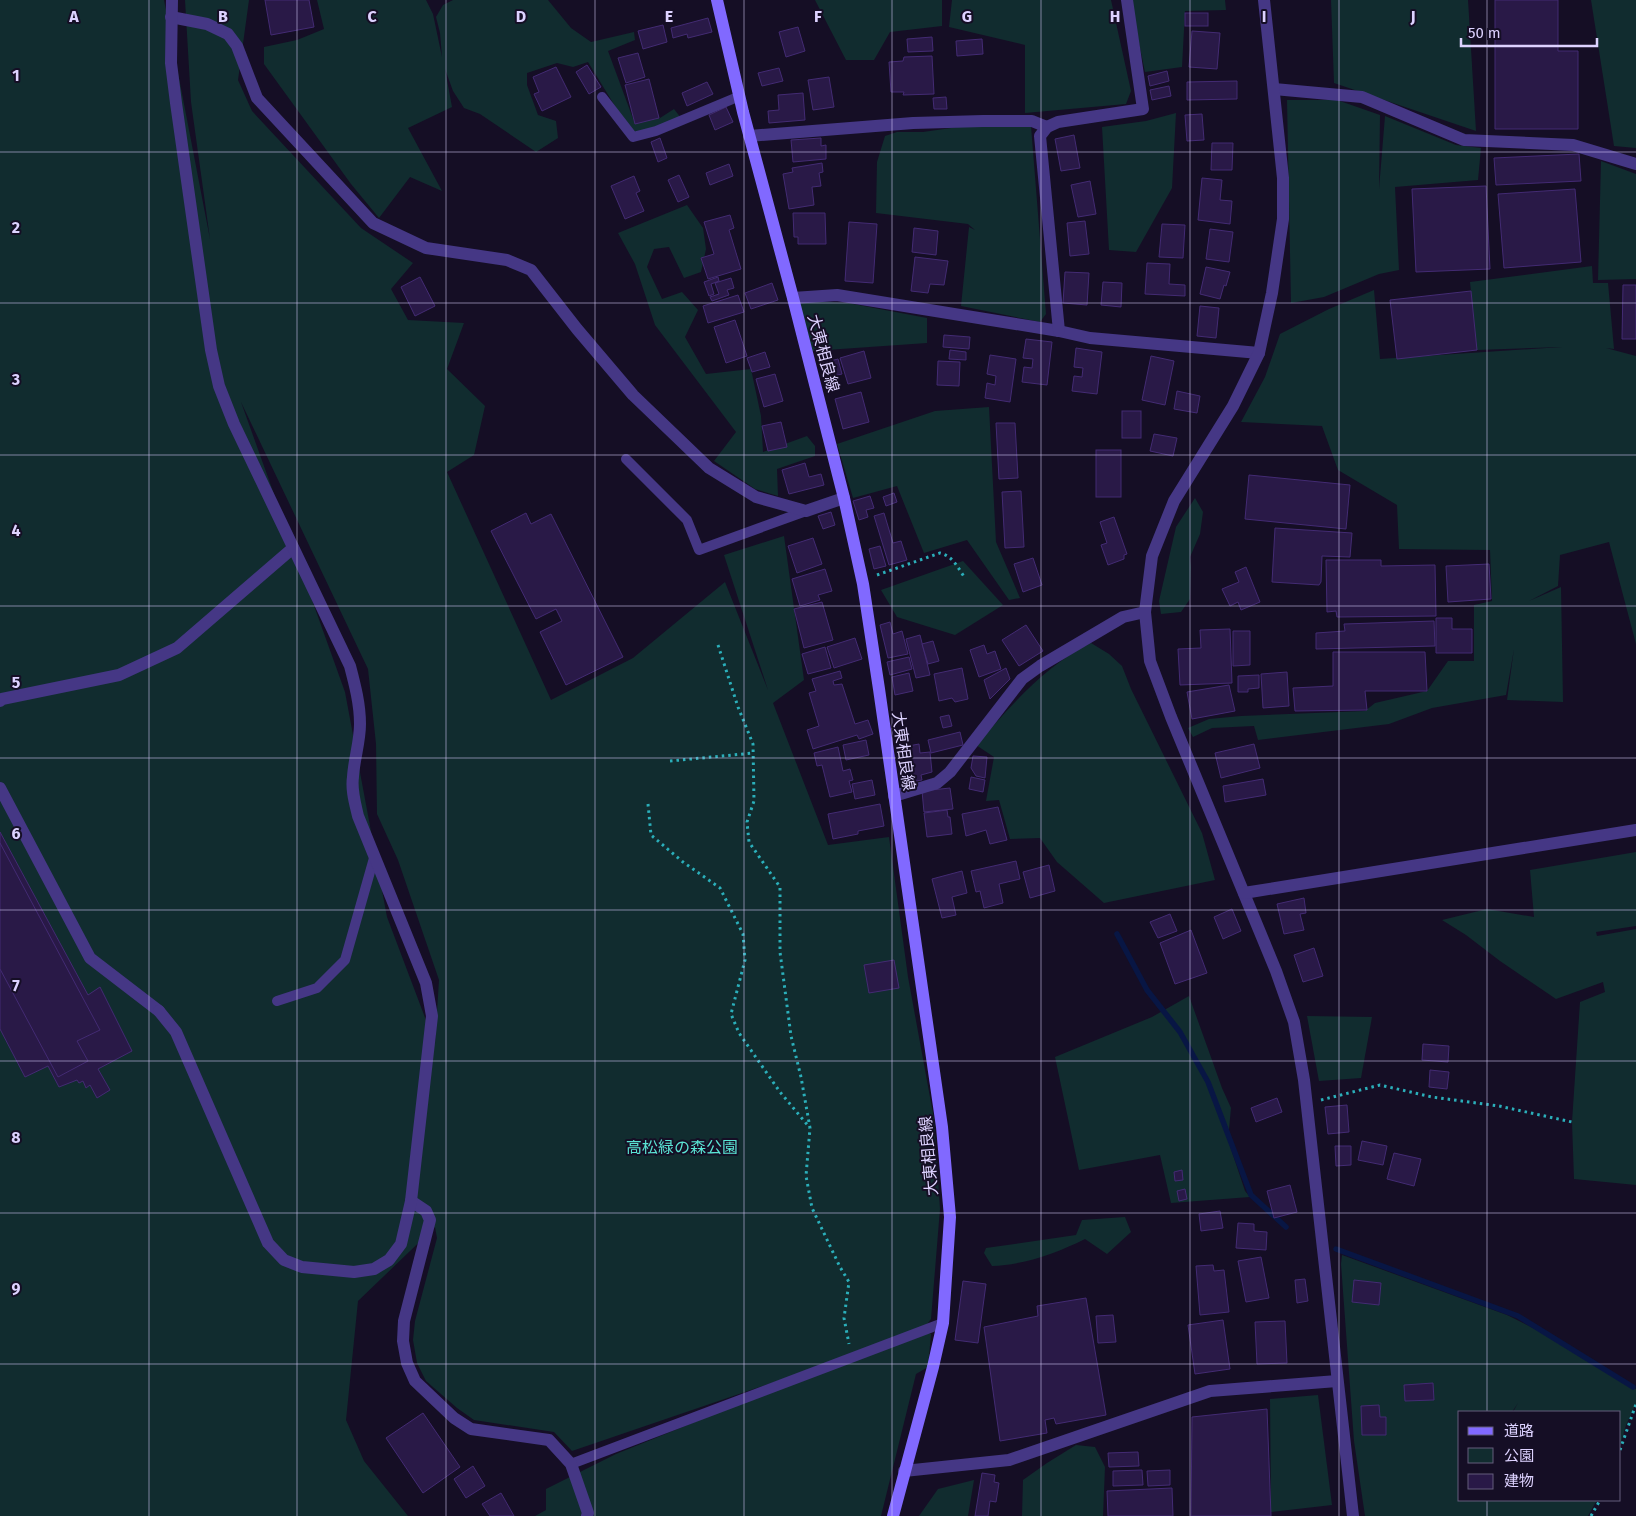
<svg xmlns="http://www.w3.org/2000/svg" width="1636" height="1516" font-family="'Fira Sans','Noto Sans JP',sans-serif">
  <rect width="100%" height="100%" fill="#150e25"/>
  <g fill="#112c2f" fill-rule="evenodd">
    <path d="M0 0H164L210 239 191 102 185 0H249L238 80 252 111 361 228 413 263 391 289 408 320 464 323 447 369 485 406 474 455 447 472 551 700 633 658 725 582 768 690 724 555 784 536 804 680 773 703 828 845 889 837 908 977 934 1119 940 1209 931 1319 923 1330 931 1334 928 1367 916 1374 881 1516H535L546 1510V1489L616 1454 895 1341 572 1451 554 1432 474 1420 457 1408 426 1381 417 1363 413 1340 415 1321 437 1238 435 1227 358 1301 346 1420 364 1461 408 1516H0ZM241 402 368 669 376 744 377 814 398 860 439 980 435 1044 387 917 345 692Z"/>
    <path d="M317 0H426L433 14 442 57 440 33 436 17 443 5 453 0H548L571 28 591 42 634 32 635 40 608 51 635 124 660 118 674 109 681 118 635 135 626 124 588 62 573 67 557 63 527 73V85L538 115 556 121 558 138 536 152 480 114 464 108 453 91 445 69 452 107 408 128 442 191 410 177 379 218 351 184 264 64V47L297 40 324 29Z"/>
    <path d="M815 0H942V26L890 32 874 60H846Z"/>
    <path d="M952 0H1111L1131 91 1126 104 1025 113V45L949 27Z"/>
    <path d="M1130 0H1225L1226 10 1185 11 1182 67 1145 72Z"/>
    <path d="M1331 0H1468L1476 131 1334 83Z"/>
    <path d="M1591 0H1636V148L1614 146Z"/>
    <path d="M1287 100H1337L1380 115 1379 189 1385 116 1456 145 1481 148 1478 180 1395 187 1399 270 1379 274 1324 297 1291 303Z"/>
    <path d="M1176 113 1172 188 1136 252 1109 250 1102 127 1146 121Z"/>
    <path d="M965 126H1031L1046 314 1040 322 961 306 969 227 975 230 968 224 876 213 877 162 885 136 897 132H923Z"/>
    <path d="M1601 161 1636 174V279L1598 280Z"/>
    <path d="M687 205 703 228 706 249 701 272 684 278 669 247 654 249 647 267 662 299 682 292 698 310 685 337 706 374 751 369 761 416 763 452 807 436 815 446V456L777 469 778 496 755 489 714 461 736 432 655 325 635 264 618 233Z"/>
    <path d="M1592 266 1593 283H1608L1614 349 1606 348 1636 356V644L1609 542 1560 555 1558 586 1529 601 1561 587 1563 702 1507 700 1514 649 1506 695 1432 708 1389 724 1258 740 1254 726 1212 728 1193 737 1188 728 1209 719 1241 716 1365 711 1375 703 1427 691 1448 661H1474V605L1492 601 1490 550 1399 549 1397 505 1338 470 1322 426 1241 422 1265 377 1280 334 1329 309 1374 290 1380 359 1562 347 1477 350 1470 282Z"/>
    <path d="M799 300 848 303 927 318V343L812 351Z"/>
    <path d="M989 407 996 542 1020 598 1009 600 967 540 924 553 897 486 853 498 837 444 935 411Z"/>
    <path d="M1195 498 1203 512 1200 534 1190 557 1191 567 1190 599 1181 612 1161 614 1159 601 1176 527Z"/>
    <path d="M963 561 1003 605 955 635 897 617 881 590Z"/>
    <path d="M1091 643 1109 654 1122 666 1131 689 1202 833 1215 880 1104 903 1057 862 1040 838 1010 839 999 800 986 801 994 757 976 745C1010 707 1044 666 1091 643Z"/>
    <path d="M1636 852V926L1596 932 1597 936 1636 929V1185L1574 1179 1572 1122 1580 1002 1605 992 1603 982 1556 999 1500 961 1466 935 1442 920 1487 909 1534 917 1530 870Z"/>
    <path d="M1189 996 1222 1088 1231 1108 1228 1140 1245 1191 1250 1197 1171 1203 1160 1155 1079 1170 1055 1057 1152 1017Z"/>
    <path d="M1307 1016 1372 1017 1361 1078 1319 1081Z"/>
    <path d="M1125 1217 1131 1232 1107 1254 1085 1239C1057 1253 1024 1265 992 1266L984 1253 986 1248 1076 1235 1082 1220Z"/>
    <path d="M1342 1255 1507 1315 1555 1339 1636 1389V1404L1626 1425 1620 1446V1412H1513L1518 1403 1512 1412H1460V1500H1597L1588 1516H1365L1354 1441 1341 1264Z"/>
    <path d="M1318 1395 1332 1505 1271 1512 1270 1399Z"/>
    <path d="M1076 1445 1095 1447 1105 1467 1103 1516H1022L1023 1480 1047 1463Z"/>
    <path d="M974 1480 968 1516H919L938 1489Z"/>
  </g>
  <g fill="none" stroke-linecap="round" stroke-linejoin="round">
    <g stroke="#081644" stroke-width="5.5">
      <path d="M1117 934 1147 990 1180 1032 1208 1082 1251 1195 1286 1227"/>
      <path d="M1336 1249 1518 1316 1633 1387"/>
    </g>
  </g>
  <g fill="#291947" stroke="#432b73">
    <path d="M265 0H309L314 27 271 35Z"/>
    <path d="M1495 0H1558V51H1578V129H1495Z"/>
    <rect x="1185" y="13" width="23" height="13"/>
    <path d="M708 18 712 32 688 38 687 34 673 38 671 28Z"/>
    <path d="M663 25 667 42 643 49 638 31Z"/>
    <path d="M798 27 805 51 786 57 779 32Z"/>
    <path d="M1192 31 1220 33 1217 69 1189 67Z"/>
    <path d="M932 37 933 51 908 52 907 39Z"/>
    <path d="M982 39 983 54 957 56 956 41Z"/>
    <path d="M638 53 645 77 626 83 618 58Z"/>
    <path d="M932 56 934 94 903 95 904 92H891L889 62 903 61 904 57Z"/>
    <path d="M587 65 601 87 589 94 576 72Z"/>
    <path d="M556 67 571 97 542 111 534 94 539 92 533 77Z"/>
    <path d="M779 68 783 81 762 86 758 73Z"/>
    <path d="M1167 71 1169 81 1150 86 1148 76Z"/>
    <path d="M829 77 834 107 813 110 808 80Z"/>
    <path d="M649 79 659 118 635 124 625 85Z"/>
    <path d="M1237 81V99L1187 100V82Z"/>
    <path d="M707 82 713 94 687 106 682 93Z"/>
    <path d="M1169 86 1171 96 1152 100 1150 90Z"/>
    <path d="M803 93 805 120 769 123 768 111 779 110 778 95Z"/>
    <path d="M946 97 947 109H934L933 98Z"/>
    <path d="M726 107 733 122 715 130 709 115Z"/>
    <path d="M1202 114 1204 140 1187 141 1185 115Z"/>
    <path d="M1074 135 1080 168 1061 171 1055 139Z"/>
    <path d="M660 138 667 158 658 162 651 142Z"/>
    <path d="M821 138V146L826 145V159L793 162 791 140Z"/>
    <path d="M1212 143H1233L1232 170H1211Z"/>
    <path d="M1579 154 1581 181 1496 185 1494 158Z"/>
    <path d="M822 163 823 172 819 173 821 186 812 187 814 205 789 209 783 174 793 172 792 168Z"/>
    <path d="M729 164 733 176 710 185 706 173Z"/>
    <path d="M679 175 689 197 678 202 668 180Z"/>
    <path d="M634 176 640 191 636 193 644 211 625 219 611 186Z"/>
    <path d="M1202 178 1222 180 1220 200 1232 201 1230 224 1198 220Z"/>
    <path d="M1090 181 1096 214 1078 217 1071 185Z"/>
    <path d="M1486 186 1490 269 1416 272 1412 189Z"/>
    <path d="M1575 189 1581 262 1504 268 1498 194Z"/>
    <path d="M793 213H825L826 244H798V237H794Z"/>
    <path d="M730 215 734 228 729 230 741 269 708 279 701 258 714 254 704 222Z"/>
    <path d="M1085 221 1089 254 1070 256 1067 223Z"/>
    <path d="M849 222 877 224 873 283 845 281Z"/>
    <path d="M1162 224 1185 225 1183 258 1159 257Z"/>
    <path d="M914 228 938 231 936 255 912 252Z"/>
    <path d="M1210 229 1233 232 1229 262 1206 259Z"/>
    <path d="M915 257 948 261 944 285 930 284 928 293 911 291Z"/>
    <path d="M1147 263 1170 264 1169 284 1185 285V296L1145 294Z"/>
    <path d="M1206 267 1230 272 1226 286 1224 285 1220 299 1200 294Z"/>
    <path d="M1065 272 1089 273 1087 305 1063 303Z"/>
    <path d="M420 277 435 306 415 316 401 287Z"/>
    <path d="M718 277 719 281 711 284 714 294 709 296 704 282Z"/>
    <path d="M731 278 734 288 727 290 729 295 712 301 710 297 719 294 715 283Z"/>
    <path d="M1103 282 1122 283 1121 307 1101 305Z"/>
    <path d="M772 283 778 300 751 309 745 293Z"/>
    <path d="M1623 285H1636V339H1622Z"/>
    <path d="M1471 291 1477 350 1397 359 1390 300Z"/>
    <path d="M738 295 744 312 708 323 703 306Z"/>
    <path d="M1200 306 1219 308 1216 338 1197 336Z"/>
    <path d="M735 320 747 356 726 363 714 327Z"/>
    <path d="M944 335 970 337 969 349 943 347Z"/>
    <path d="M1026 339 1052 342 1047 385 1022 382 1024 367 1032 368 1033 359 1023 358Z"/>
    <path d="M1076 348 1102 352 1097 394 1072 391 1074 376 1082 377 1083 368 1074 367Z"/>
    <path d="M950 350 966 352V360L949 359Z"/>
    <path d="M864 351 871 378 848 384 840 358Z"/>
    <path d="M765 352 770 367 752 372 747 358Z"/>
    <path d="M990 355 1016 359 1010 402 985 398 987 383 995 385 996 376 987 374Z"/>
    <path d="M1151 356 1174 361 1165 405 1142 400Z"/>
    <path d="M838 359 842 374 826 378 823 363Z"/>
    <path d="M938 361 960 362 959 386 937 385Z"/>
    <path d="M775 374 783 401 764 407 756 379Z"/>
    <path d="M1177 391 1200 396 1197 413 1174 409Z"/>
    <path d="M861 392 869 422 843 429 835 399Z"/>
    <rect x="1122" y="411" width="19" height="27"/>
    <path d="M781 422 787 447 768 451 762 426Z"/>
    <path d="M996 423H1015L1018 478 999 479Z"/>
    <path d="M1154 434 1177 438 1173 456 1150 451Z"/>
    <rect x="1096" y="450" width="25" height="47"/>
    <path d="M805 463 809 477 821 474 824 485 789 494 782 470Z"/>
    <path d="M1249 475 1350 485 1346 529 1245 519Z"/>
    <path d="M1021 491 1024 547 1005 548 1002 492Z"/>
    <path d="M894 493 897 502 886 506 883 497Z"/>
    <path d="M870 496 874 508 866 510 868 517 859 520 853 501Z"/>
    <path d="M831 512 835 525 823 529 818 516Z"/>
    <path d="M526 513 531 524 551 514 623 657 566 685 540 632 562 621 556 609 536 619 491 531Z"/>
    <path d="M884 513 893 543 901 541 907 560 889 565 874 516Z"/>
    <path d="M1114 517 1127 554 1124 555V559L1108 565 1101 545 1107 543 1100 522Z"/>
    <path d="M1275 528 1352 533 1350 557 1322 556 1321 582 1319 585 1272 582Z"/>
    <path d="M813 538 822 564 797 573 788 546Z"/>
    <path d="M880 546 886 566 874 569 869 549Z"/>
    <path d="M1033 558 1042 585 1023 592 1014 564Z"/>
    <path d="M1326 560H1381V566L1435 565 1436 616 1337 617 1336 611 1327 612Z"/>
    <path d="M1489 564 1491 599 1448 602 1446 566Z"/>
    <path d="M1246 567 1260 602 1241 610 1238 602 1230 606 1222 589 1239 582 1235 572Z"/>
    <path d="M825 569 832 591 818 595 820 600 800 606 792 579Z"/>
    <path d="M822 602 833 640 804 648 794 609Z"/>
    <path d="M1436 618H1452V629H1472V653H1436Z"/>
    <path d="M1434 621 1435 646 1316 649V633L1345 631 1344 624Z"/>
    <path d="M890 622 893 634 902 631 908 654 888 658 880 625Z"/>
    <path d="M1026 625 1043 651 1019 666 1002 640Z"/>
    <path d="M1230 629 1232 683 1180 685 1178 649 1201 648 1200 630Z"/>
    <path d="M1233 631H1250V665L1233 666Z"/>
    <path d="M920 635 930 675 916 678 906 639Z"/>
    <path d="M855 638 862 659 834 668 827 647Z"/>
    <path d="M933 641 939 661 928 664 922 644Z"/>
    <path d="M984 645 987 654 995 651 1001 669 979 677 970 650Z"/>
    <path d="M825 647 831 668 808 674 802 654Z"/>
    <path d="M1333 652H1425L1427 691H1365L1367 710 1295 711 1293 688 1333 686Z"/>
    <path d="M909 657 912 669 890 675 887 662Z"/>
    <path d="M962 668 968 699 955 702 952 698 939 701 934 674Z"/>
    <path d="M1006 668 1010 679 990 699 984 680Z"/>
    <path d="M840 671 842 678 833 681 834 685 842 684 855 724 868 720 873 734 859 739 857 735 813 749 807 730 819 726 809 693 816 691 812 679Z"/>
    <path d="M1287 672 1289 706 1263 708 1261 674Z"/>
    <path d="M909 673 913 691 895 695 892 677Z"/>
    <path d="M1259 675V688L1248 689V692H1238V676Z"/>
    <path d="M1229 685 1235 711 1192 719 1187 692Z"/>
    <path d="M949 715 952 726 943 728 940 717Z"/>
    <path d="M960 732 963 745 931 753 928 740Z"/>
    <path d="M866 740 869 755 846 760 843 745Z"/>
    <path d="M919 744 920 753 930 752 932 772 921 775 922 780 910 782 903 747Z"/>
    <path d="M1254 744 1260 768 1221 778 1215 753Z"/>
    <path d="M838 747 843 771 850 769 853 780 849 781 852 792 830 797 822 765 817 766 814 753Z"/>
    <path d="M973 756 987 757 985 778 976 776 971 768Z"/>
    <path d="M971 777 985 780 983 792 969 789Z"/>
    <path d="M1263 779 1266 795 1225 802 1223 786Z"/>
    <path d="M872 780 875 795 855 799 852 784Z"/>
    <path d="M950 788 953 809 924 812 922 791Z"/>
    <path d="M880 804 884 826 858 831V834L833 839 828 814Z"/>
    <path d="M998 807 1007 840 990 844 986 830 966 836 962 814Z"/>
    <path d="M947 810 948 817H950L952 834 927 837 924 813Z"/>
    <path d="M0 832 88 995 100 987 132 1051 98 1069 110 1090 97 1098 90 1085 86 1088 83 1081 79 1083 77 1080 59 1087 48 1066 25 1077 0 1029Z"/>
    <path d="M0 843 100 1030 77 1041 88 1061 58 1077 0 969Z"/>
    <path d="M1016 861 1020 879 999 884 1003 903 984 908 980 891 976 892 971 871Z"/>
    <path d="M1049 865 1055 891 1030 898 1023 872Z"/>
    <path d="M962 871 967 893 952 897 956 915 942 918 932 879Z"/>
    <path d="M1304 898 1306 913 1300 914 1304 930 1284 934 1277 904Z"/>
    <path d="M1232 909 1241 931 1223 939 1214 917Z"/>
    <path d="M1170 914 1177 931 1158 938 1150 922Z"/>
    <path d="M1191 930 1207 973 1175 984 1160 943Z"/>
    <path d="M1314 948 1323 976 1303 982 1294 955Z"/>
    <path d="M894 960 899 988 869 993 864 965Z"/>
    <path d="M1423 1044 1449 1046 1448 1062 1422 1060Z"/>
    <path d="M1430 1070 1449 1072 1447 1089 1429 1087Z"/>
    <path d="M1277 1098 1282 1112 1256 1122 1251 1108Z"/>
    <path d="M1347 1105 1349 1132 1328 1134 1325 1107Z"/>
    <path d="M1362 1141 1387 1146 1383 1165 1358 1160Z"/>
    <path d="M1335 1146H1351V1165L1336 1166Z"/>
    <path d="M1394 1153 1421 1159 1414 1186 1387 1179Z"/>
    <path d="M1182 1170 1183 1180 1175 1181 1174 1172Z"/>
    <path d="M1290 1185 1297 1212 1274 1218 1267 1191Z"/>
    <path d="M1185 1189 1187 1199 1179 1201 1177 1191Z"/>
    <path d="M1220 1211 1223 1228 1201 1231 1199 1214Z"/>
    <path d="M1238 1223 1254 1224V1231L1267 1232 1266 1250 1236 1248Z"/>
    <path d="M1261 1257 1269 1298 1246 1302 1238 1261Z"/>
    <path d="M1213 1265 1214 1271 1224 1270 1229 1312 1200 1315 1196 1266Z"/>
    <path d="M1305 1279 1308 1301 1297 1303 1295 1280Z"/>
    <path d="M1354 1280 1381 1283 1379 1305 1352 1302Z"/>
    <path d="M963 1281 986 1284 978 1343 955 1340Z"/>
    <path d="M1086 1298 1106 1415 1056 1424 1054 1418 1045 1420 1047 1433 1000 1441 984 1327 1038 1316 1037 1306Z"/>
    <path d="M1113 1315 1116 1342 1098 1343 1096 1316Z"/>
    <path d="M1223 1320 1230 1369 1195 1374 1188 1325Z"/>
    <path d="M1285 1321 1287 1363 1257 1364 1255 1322Z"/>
    <path d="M1433 1383 1434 1400 1405 1401 1404 1385Z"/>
    <path d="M1379 1405 1380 1417H1386V1435H1362L1361 1406Z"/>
    <path d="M1267 1409 1271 1516H1191L1192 1417Z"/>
    <path d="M423 1413 460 1467 423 1493 386 1438Z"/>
    <path d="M1138 1452 1139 1466 1109 1467 1108 1453Z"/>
    <path d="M473 1466 485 1486 466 1498 454 1479Z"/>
    <path d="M1142 1470 1143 1485 1113 1486V1471Z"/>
    <path d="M1170 1470V1485L1148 1486 1147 1471Z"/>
    <path d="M982 1473 995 1475 994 1482 999 1483 996 1502 990 1501 988 1516H975Z"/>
    <path d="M1172 1488 1173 1516H1108L1107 1491Z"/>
    <path d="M501 1493 514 1516H490L482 1504Z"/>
  </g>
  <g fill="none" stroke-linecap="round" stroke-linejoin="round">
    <g stroke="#2bafba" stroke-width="3" stroke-dasharray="2.5 4" stroke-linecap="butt">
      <path d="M877 575 940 553C953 556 958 568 965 578"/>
      <path d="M718 645 738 707 753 744 754 801 747 822 749 842 780 887V952L791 1036 801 1077 810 1128 806 1176 812 1208 840 1267 849 1282 844 1318 849 1344"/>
      <path d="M670 761 753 753"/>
      <path d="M648 804 651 835 683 862 720 888 743 934 745 960 731 1014 739 1033 780 1092 810 1128"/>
      <path d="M1321 1100 1380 1085 1432 1097 1499 1106 1572 1122"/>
      <path d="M1620 1450 1636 1404"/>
      <path d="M1591 1516 1600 1500"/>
    </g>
    <g stroke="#453785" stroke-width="10">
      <path d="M602 97 633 137 656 131 740 96"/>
      <path d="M626 459 687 520 699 550 806 511"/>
      <path d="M277 1001 317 988 345 960 374 858"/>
      <path d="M571 1464 943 1323"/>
    </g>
    <g stroke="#453785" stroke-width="12">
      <path d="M171 17 207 24 228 34 237 46 257 98 373 223 426 248 507 260 531 270 577 329 633 395 709 468 756 497 806 511 844 498"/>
      <path d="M1274 89 1362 97 1464 140 1573 145 1636 164"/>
      <path d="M749 136 913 123 983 121H1032L1047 127"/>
      <path d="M793 298 837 295 1059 331 1090 338 1259 353"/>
      <path d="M1059 331 1040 136 1047 127 1058 122 1143 109 1127 0"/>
      <path d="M0 701 2 699 119 675 177 648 293 548"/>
      <path d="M0 788 90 958 159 1011"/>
      <path d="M894 796 937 783 950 772 1022 679 1040 666 1123 617 1145 612"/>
      <path d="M411 1201 426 1211 430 1220 404 1321 403 1341 407 1363 415 1381 454 1418 471 1429 549 1440 571 1464 588 1513 587 1516"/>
      <path d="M904 1471 1009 1460 1210 1391 1337 1381"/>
    </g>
    <g stroke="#453785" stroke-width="12">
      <path d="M1264 0 1283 178V219L1272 293 1259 353 1233 406 1174 501 1152 556 1145 612 1150 661 1171 717 1276 971 1294 1022 1304 1080 1353 1516"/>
      <path d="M1244 893 1636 830"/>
      <path d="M159 1011 176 1032 268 1243 284 1260 302 1267 354 1272 374 1269 389 1260 401 1244 411 1201 432 1016 426 983 358 816C355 803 351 790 353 777 354 759 360 742 360 724 360 704 355 685 350 666L234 424 219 386 211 350 176 103 171 63 172 0"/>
    </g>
    <path stroke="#8169ff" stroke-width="12" d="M717 0 743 112 793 298 844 498 863 584 879 689 942 1127 950 1217 943 1323 933 1367 893 1516"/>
  </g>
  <path fill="none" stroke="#ddd2ff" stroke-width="1" stroke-opacity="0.55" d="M149 0V1516M297 0V1516M446 0V1516M595 0V1516M744 0V1516M892 0V1516M1041 0V1516M1190 0V1516M1339 0V1516M1487 0V1412M0 152H1636M0 303H1636M0 455H1636M0 606H1636M0 758H1636M0 910H1636M0 1061H1636M0 1213H1636M0 1364H1636M1487 1500V1516"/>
  <g text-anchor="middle" stroke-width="4" stroke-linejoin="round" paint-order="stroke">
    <g font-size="16" fill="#ddd2ff" stroke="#150e25">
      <text transform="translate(824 353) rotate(75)" y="6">大東相良線</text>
      <text transform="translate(904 751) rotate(82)" y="6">大東相良線</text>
      <text transform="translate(928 1156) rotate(-95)" y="6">大東相良線</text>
    </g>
    <g font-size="16" fill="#5ae3d3" stroke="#150e25">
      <text x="682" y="1153">高松緑の森公園</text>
    </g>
  </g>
  <g font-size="16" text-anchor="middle" font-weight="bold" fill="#ddd2ff" stroke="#150e25" stroke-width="4" stroke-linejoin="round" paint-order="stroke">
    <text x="74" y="22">A</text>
    <text x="223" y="22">B</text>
    <text x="372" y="22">C</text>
    <text x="521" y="22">D</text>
    <text x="669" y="22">E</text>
    <text x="818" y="22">F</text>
    <text x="967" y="22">G</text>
    <text x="1115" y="22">H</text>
    <text x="1264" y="22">I</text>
    <text x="1413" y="22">J</text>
    <text x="16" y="81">1</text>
    <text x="16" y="233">2</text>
    <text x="16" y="385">3</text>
    <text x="16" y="536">4</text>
    <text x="16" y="688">5</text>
    <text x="16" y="839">6</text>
    <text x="16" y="991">7</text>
    <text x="16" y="1143">8</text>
    <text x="16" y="1294">9</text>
  </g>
  <rect x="1458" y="1411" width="162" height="90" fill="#150e25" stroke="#655c7c"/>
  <rect x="1468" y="1427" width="25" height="8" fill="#8169ff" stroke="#655c7c"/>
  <text x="1504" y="1436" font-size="15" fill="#ddd2ff">道路</text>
  <rect x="1468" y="1448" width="25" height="15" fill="#112c2f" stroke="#655c7c"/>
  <text x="1504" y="1461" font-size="15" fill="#ddd2ff">公園</text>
  <rect x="1468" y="1474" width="25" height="15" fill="#291947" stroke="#655c7c"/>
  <text x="1504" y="1486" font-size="15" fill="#ddd2ff">建物</text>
  <path d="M1461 38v8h136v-8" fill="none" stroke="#ddd2ff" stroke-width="2.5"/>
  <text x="1468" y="38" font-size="15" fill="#ddd2ff" stroke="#150e25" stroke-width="4" paint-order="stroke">50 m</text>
</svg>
